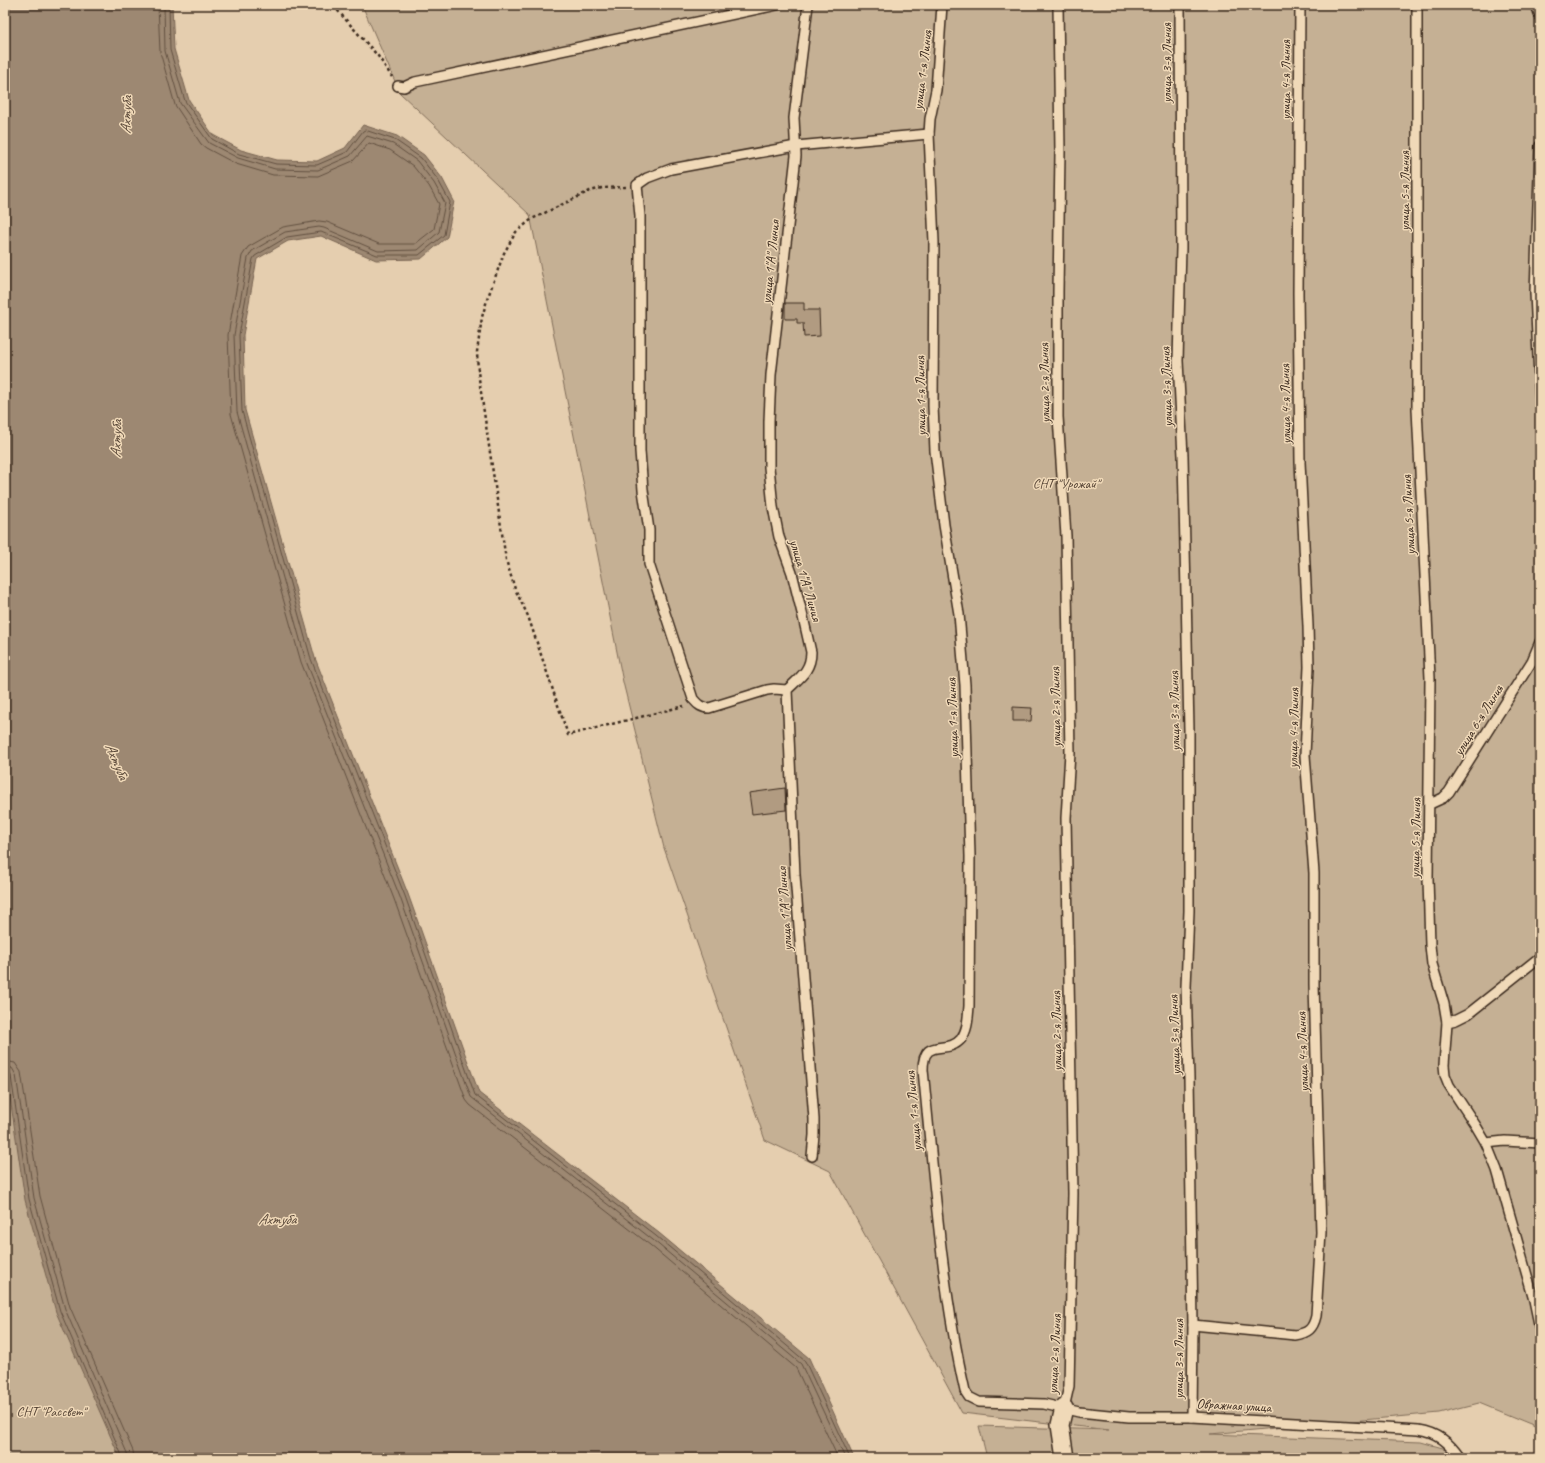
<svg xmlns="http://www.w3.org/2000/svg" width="1545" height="1463" font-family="Caveat,sans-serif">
  <rect width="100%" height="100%" fill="#e5ceaf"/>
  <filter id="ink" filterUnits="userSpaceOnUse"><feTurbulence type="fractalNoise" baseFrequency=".025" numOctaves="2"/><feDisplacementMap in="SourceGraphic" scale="8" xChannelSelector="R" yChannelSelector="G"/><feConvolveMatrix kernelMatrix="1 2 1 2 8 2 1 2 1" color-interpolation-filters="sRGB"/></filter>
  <g filter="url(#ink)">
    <g fill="#c5b094" stroke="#806d59">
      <path d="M362 5H1540V1428L1479 1403 1439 1413 1210 1434 1421 1442 1479 1458H987L979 1426 1109 1430 962 1413 830 1171 765 1140 664 848 623 682 530 215 400 93Z"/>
      <path d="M5 1036 123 1458H5Z"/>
    </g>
    <path fill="#9d8872" stroke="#766250" d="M5 5H172L174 49 189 100 213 135 241 150 277 160 317 161 345 148 363 125 397 136 424 155 442 178 454 201 447 237 421 259 376 260 321 236 288 241 257 259 243 335 245 410 315 658 408 894 479 1093 659 1233 809 1358 854 1458H120L56 1312 25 1200 5 1063Z"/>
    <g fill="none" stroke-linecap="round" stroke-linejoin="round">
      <g stroke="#625040" stroke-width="1">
        <path d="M158 5 160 52 175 105 201 144 206 148 236 164 273 175 318 176 353 161 369 143 390 150 413 166 429 186 439 204 434 229 415 244H379L327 222 319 221 283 227 248 247 242 256 228 335 231 414 301 662 394 899 466 1100 470 1105 650 1245 796 1368 838 1458"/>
        <path d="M164 5 165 51 180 103 209 143 238 158 275 169 318 170 350 156 367 136 393 144 417 161 434 183 445 203 439 232 418 250 378 251 324 228 319 227 285 232 252 251 248 258 234 335 237 412 306 661 400 897 471 1097 653 1240 801 1364 845 1458"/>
        <path d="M169 5 170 50 185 101 212 139 239 154 276 164 317 165 347 152 363 131 365 130 395 140 421 158 438 180 450 202 444 235 419 255H377L321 232 287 237 255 256 253 259 239 335 242 411 311 659 405 896 475 1095 656 1236 805 1361 850 1458"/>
        <path d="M5 1061 15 1063 21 1072 40 1196 70 1307 133 1451 134 1458"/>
        <path d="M5 1067 12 1068 16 1075 34 1198 65 1309 127 1453 128 1458"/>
        <path d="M5 1072H9L11 1076 29 1199 60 1311 123 1458"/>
      </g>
    </g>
    <g fill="#b19b81" stroke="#3b2a1e">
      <path d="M785 303H804V310H819L820 336 804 337 803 323H797V319H785Z"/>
      <path d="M1013 707 1032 708 1031 721H1013Z"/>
      <path d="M785 788 786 810 752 814 749 793Z"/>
    </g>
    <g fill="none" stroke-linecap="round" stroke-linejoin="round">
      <g stroke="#3b2a1e" stroke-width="12">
        <g id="service">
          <path d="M808 5 794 118 796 156 771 375 769 421V467L773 507 779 537 792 573 803 617 811 652C811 671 799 678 787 690L795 875 814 1119V1135L812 1156"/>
          <path d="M942 5 936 90 930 119 929 134 934 242 933 406 935 451 944 525 959 614 965 685 970 856 969 1006C968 1017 968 1030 961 1039 947 1056 923 1035 923 1070 934 1177 941 1286 965 1391L969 1397 979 1402 1044 1404 1079 1412 1129 1417H1192L1419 1430C1438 1433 1449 1442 1460 1458"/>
          <path d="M1058 5 1060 152 1058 292V417L1066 536 1070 753 1066 818 1073 1193 1069 1386 1064 1408"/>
          <path d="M1180 5 1181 248 1178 361 1183 456 1189 730V911L1186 987 1189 1078 1193 1325 1192 1417"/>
          <path d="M1417 5V409L1430 678 1428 879 1430 945 1432 964 1444 1004 1447 1022 1444 1065 1445 1075 1449 1085 1476 1126 1486 1143 1497 1170 1534 1300 1540 1329"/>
          <path d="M1536 5 1540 16"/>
          <path d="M398 86 404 87 415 82 777 5"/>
          <path d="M1540 146 1535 293 1540 399"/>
          <path d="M787 690 774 689 767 690 709 708C702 708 698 705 693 699L649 564V530L643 490 640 451V216L637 185 647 178 671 169 796 146 929 134"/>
          <path d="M1430 804 1443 798 1449 792 1532 661 1540 642"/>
          <path d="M1447 1022 1456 1020 1468 1014 1540 957"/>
          <path d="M1486 1143 1505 1141 1540 1143"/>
          <path d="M1193 1325 1295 1335C1308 1333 1313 1329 1316 1316L1321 1232 1314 984V873L1305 755 1309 667 1308 626 1300 462 1298 293 1300 5"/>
        </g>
      </g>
      <g stroke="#3b2a1e" stroke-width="20">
        <path id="minor" d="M1064 1408 1060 1425 1065 1458"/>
      </g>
      <g stroke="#3b2a1e" stroke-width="2.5" stroke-dasharray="3 3" stroke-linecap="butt">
        <path d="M335 5 338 11 378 56 392 77"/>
        <path d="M626 187 602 188 590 191 532 219 516 232 504 253 488 297 482 317 477 352 478 372 506 560 515 589 528 616 568 735 684 706"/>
      </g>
      <use href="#service" stroke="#f0d9b8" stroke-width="9"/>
      <use href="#minor" stroke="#f0d9b8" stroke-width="17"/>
    </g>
  </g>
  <g text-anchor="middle" stroke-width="3" stroke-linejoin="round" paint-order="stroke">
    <g font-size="14" fill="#3b2a1e" stroke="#f0d9b8">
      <text transform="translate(1166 63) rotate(-90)" y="5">улица 3-я Линия</text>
      <text transform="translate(922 70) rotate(-83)" y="5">улица 1-я Линия</text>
      <text transform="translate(1285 80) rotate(-90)" y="5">улица 4-я Линия</text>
      <text transform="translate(1404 191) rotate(-90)" y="5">улица 5-я Линия</text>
      <text transform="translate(770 262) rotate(-84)" y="5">улица 1"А" Линия</text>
      <text transform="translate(1044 383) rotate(-91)" y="5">улица 2-я Линия</text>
      <text transform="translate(1166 387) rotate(-92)" y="5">улица 3-я Линия</text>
      <text transform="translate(920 396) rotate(-91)" y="5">улица 1-я Линия</text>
      <text transform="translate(1285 404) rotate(-91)" y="5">улица 4-я Линия</text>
      <text transform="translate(1408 515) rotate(-93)" y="5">улица 5-я Линия</text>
      <text transform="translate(806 580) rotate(74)" y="5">улица 1"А" Линия</text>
      <text transform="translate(1055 707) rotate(-91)" y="5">улица 2-я Линия</text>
      <text transform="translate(1174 711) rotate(-91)" y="5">улица 3-я Линия</text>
      <text transform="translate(952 718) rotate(-92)" y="5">улица 1-я Линия</text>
      <text transform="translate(1478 720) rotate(-58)" y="5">улица 6-я Линия</text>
      <text transform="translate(1293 728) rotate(-89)" y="5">улица 4-я Линия</text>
      <text transform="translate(1415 838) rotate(-89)" y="5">улица 5-я Линия</text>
      <text transform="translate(784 909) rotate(-94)" y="5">улица 1"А" Линия</text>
      <text transform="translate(1056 1031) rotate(-91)" y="5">улица 2-я Линия</text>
      <text transform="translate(1174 1035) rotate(-92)" y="5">улица 3-я Линия</text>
      <text transform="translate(1302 1052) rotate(-92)" y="5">улица 4-я Линия</text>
      <text transform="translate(913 1111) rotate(-95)" y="5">улица 1-я Линия</text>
      <text transform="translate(1054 1354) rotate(-87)" y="5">улица 2-я Линия</text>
      <text transform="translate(1178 1359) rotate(-90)" y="5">улица 3-я Линия</text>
      <text transform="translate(1234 1405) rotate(3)" y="5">Овражная улица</text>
    </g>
    <g font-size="14" fill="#574536" stroke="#f0d9b8">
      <text x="1066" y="488">СНТ "Урожай"</text>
      <text x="51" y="1416">СНТ "Рассвет"</text>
    </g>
    <g font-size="15" font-style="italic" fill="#584637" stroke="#f0d9b8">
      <text transform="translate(126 115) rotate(-88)" y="5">Ахтуба</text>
      <text transform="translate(116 439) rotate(-88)" y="5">Ахтуба</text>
      <text transform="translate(117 761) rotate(67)" y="5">Ахтуба</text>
      <text x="277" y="1224">Ахтуба</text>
    </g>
  </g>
  <rect width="1545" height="1463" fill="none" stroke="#f0d9b8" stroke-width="20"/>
  <rect x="10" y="10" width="1525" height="1443" fill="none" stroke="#3b2a1e" stroke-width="1.5" filter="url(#ink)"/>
</svg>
